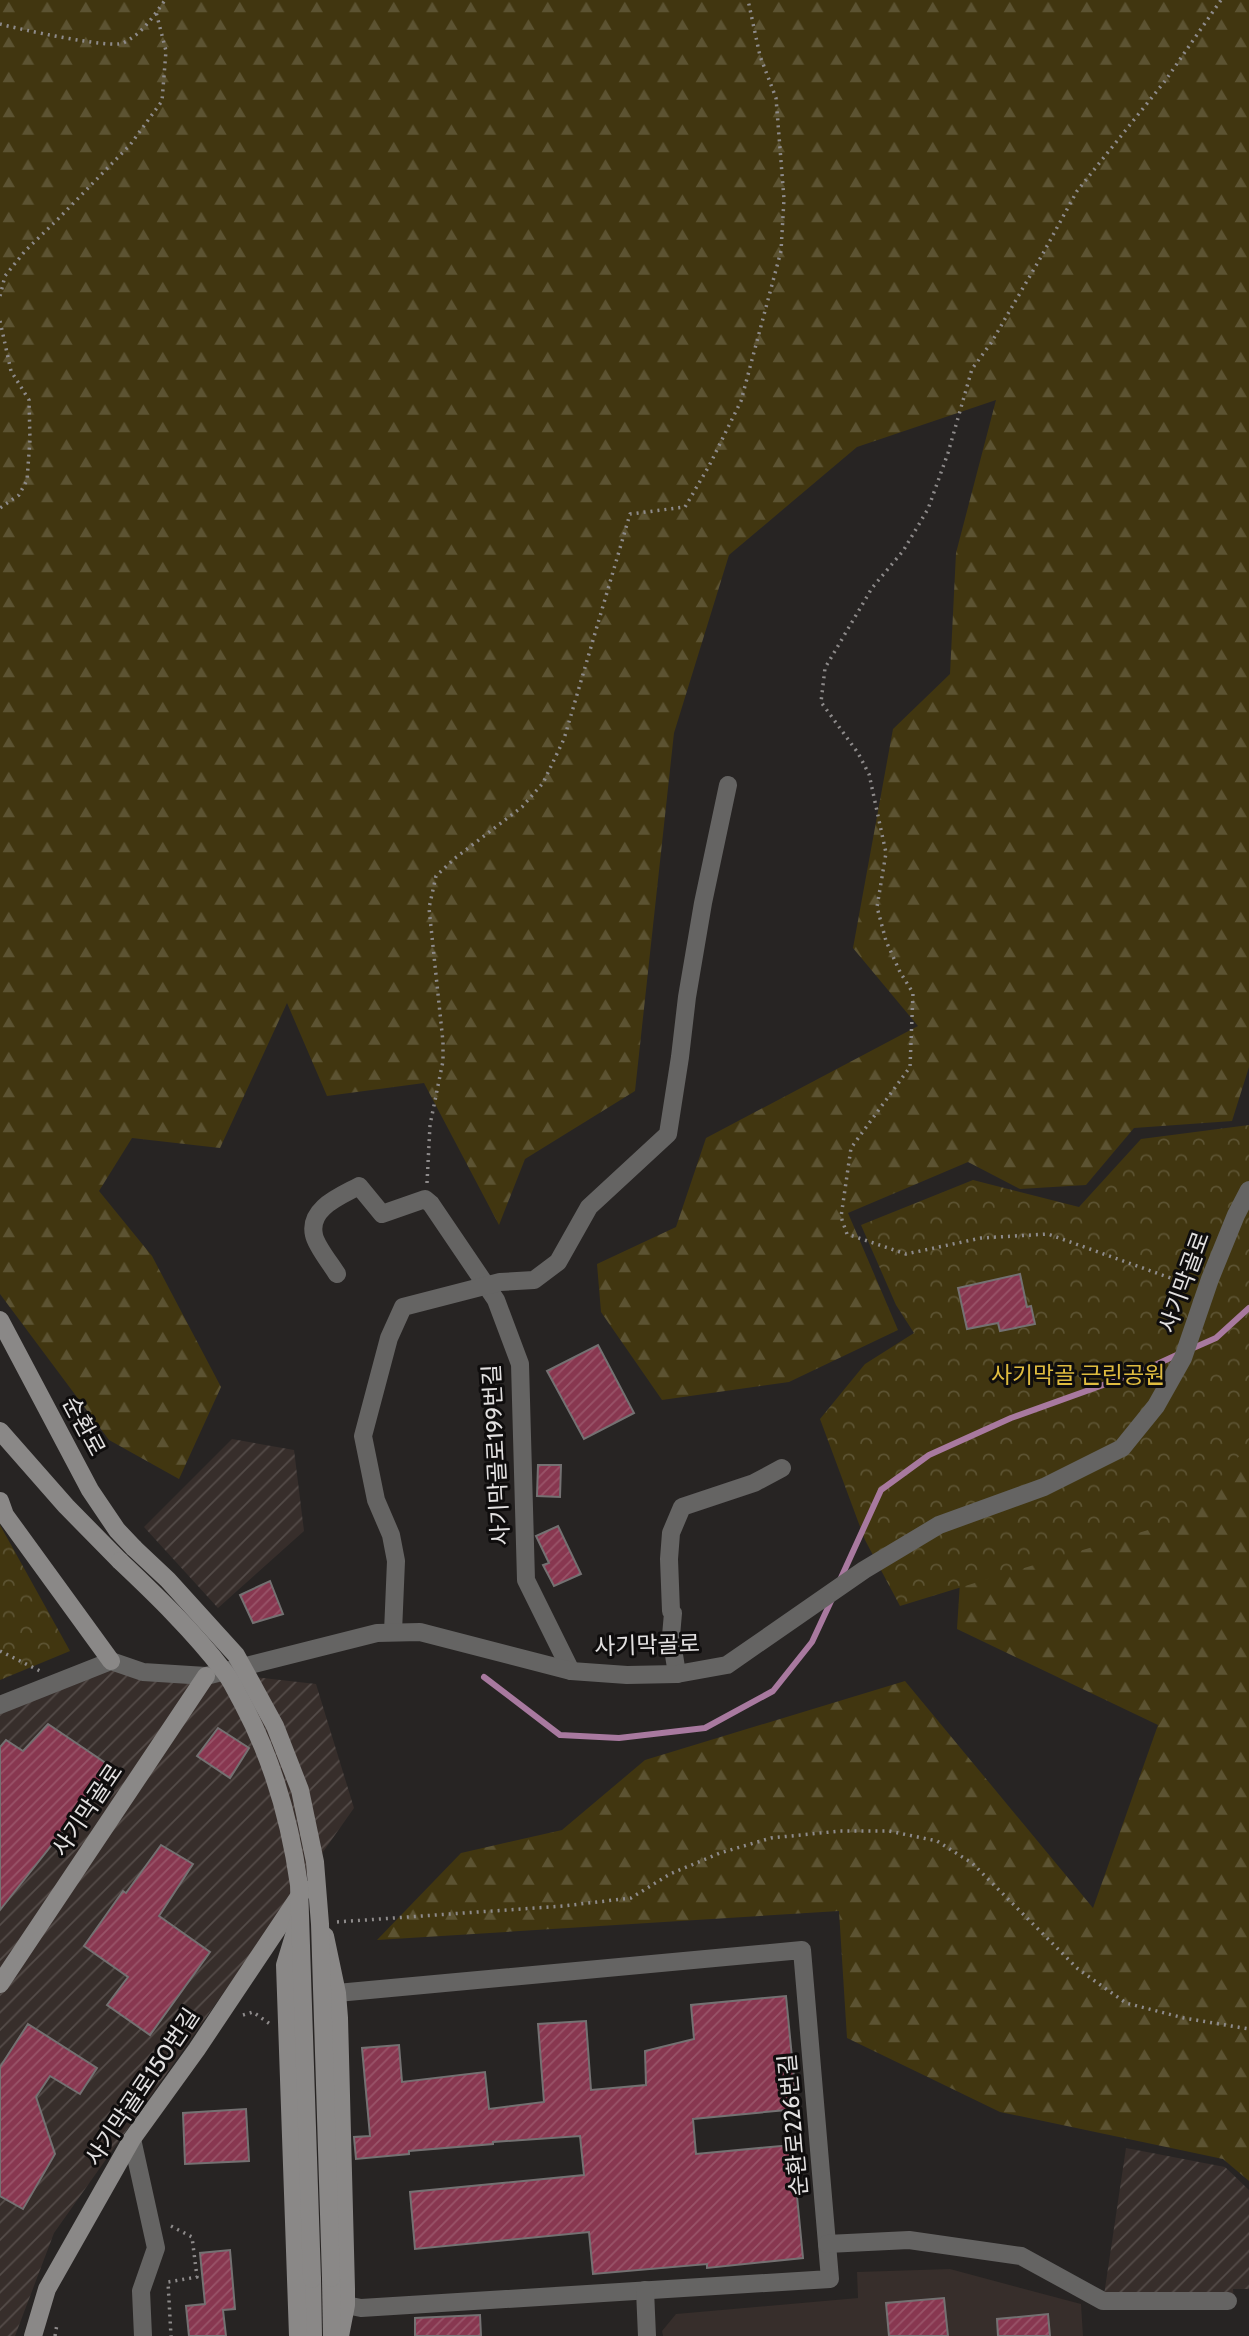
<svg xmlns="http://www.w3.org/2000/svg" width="1249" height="2336" font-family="Cabin,'Noto Sans KR',sans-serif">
  <defs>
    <pattern id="industrial-furrows" width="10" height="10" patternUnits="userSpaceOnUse" patternTransform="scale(1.75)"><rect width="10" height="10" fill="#372e2b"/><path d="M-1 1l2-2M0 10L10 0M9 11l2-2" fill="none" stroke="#544c49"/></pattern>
    <pattern id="forest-firs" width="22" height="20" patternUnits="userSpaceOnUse" patternTransform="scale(1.75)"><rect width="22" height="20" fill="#413610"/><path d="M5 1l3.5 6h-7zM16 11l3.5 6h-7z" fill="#5c5332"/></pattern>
    <pattern id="park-crowns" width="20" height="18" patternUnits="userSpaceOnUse" patternTransform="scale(1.75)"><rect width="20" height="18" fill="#413610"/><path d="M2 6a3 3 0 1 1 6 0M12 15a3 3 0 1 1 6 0" fill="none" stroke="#5c5332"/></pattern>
    <pattern id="building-hatch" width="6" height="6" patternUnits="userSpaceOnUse" patternTransform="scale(1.75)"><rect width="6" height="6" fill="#883750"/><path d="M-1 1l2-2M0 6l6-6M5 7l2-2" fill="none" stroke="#995469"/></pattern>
  </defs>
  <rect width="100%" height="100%" fill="#272423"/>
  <path fill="#372e2b" d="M950 2269 1081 2304 1083 2336H663L662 2331 676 2314 858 2298 857 2272Z"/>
  <g fill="url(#industrial-furrows)">
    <path d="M232 1439 294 1450 304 1531 218 1608 144 1527Z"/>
    <path d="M111 1661 316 1684 354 1808 54 2233 15 2336H0V1708Z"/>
    <path d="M1126 2148 1225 2167 1249 2190V2289H1233L1234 2300 1104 2295Z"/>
  </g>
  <g fill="url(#forest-firs)">
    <path d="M0 0H1249V1067L1232 1121 1134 1128 1086 1185 1020 1189 968 1162 848 1213 898 1330 789 1382 662 1400 601 1312 597 1264 676 1227 706 1138 918 1026 853 948 893 729 950 674 956 553 996 400 857 447 729 555 674 733 635 1091 525 1159 499 1225 424 1083 327 1096 287 1003 220 1148 132 1138 99 1191 152 1256 221 1387 179 1479 109 1440 0 1294Z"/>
    <path d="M1249 1326V2181L1223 2159 1000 2112 847 2038 839 1911 377 1940 461 1853 562 1830 645 1760 905 1681 1093 1908 1158 1725 957 1629 960 1582Z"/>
  </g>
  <g fill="url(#park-crowns)">
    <path d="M1249 1125V1445L1184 1519 900 1606 865 1540 820 1419 865 1364 914 1333 896 1305 861 1225 973 1180 1079 1207 1141 1139Z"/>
    <path d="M0 1525 70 1651 0 1680Z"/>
  </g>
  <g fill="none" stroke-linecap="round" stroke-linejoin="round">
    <g stroke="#a8799f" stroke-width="6">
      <path d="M1191 1349 1216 1338 1249 1308"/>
      <path d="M840 1580 881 1490 929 1455 1011 1418 1142 1371 1181 1353"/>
      <path d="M484 1677 560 1735 619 1738 705 1728 773 1691 812 1642 832 1599"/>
    </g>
  </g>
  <g fill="url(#building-hatch)" stroke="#747172" stroke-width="2">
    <path d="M1020 1274 1027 1307 1031 1306 1035 1324 1000 1331 998 1323 967 1329 958 1288Z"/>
    <path d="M598 1345 634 1413 584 1439 547 1371Z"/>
    <path d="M538 1465H561L560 1497 537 1496Z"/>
    <path d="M558 1526 581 1574 554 1586 543 1565 549 1563 536 1536Z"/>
    <path d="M270 1581 283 1614 253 1623 240 1595Z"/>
    <path d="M48 1724 113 1768 0 1910V1747L6 1740 23 1751Z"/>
    <path d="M218 1728 249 1748 230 1778 197 1756Z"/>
    <path d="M161 1845 193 1864 159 1916 210 1952 150 2035 107 2005 128 1977 84 1946 123 1891 126 1893Z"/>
    <path d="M786 1996 797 2109 693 2119 696 2154 792 2145 803 2258 707 2268V2264L593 2274 589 2232 415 2249 410 2192 584 2175 580 2136 493 2142V2144L409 2151V2154L356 2159 354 2137 370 2136 362 2048 399 2045 402 2082 485 2072 489 2109 544 2102 538 2024 586 2021 591 2090 646 2085 645 2051 694 2039 691 2005Z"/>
    <path d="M28 2024 97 2068 80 2094 50 2076 36 2097 55 2154 23 2209 0 2196V2067Z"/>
    <path d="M246 2109 249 2161 185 2164 183 2113Z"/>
    <path d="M230 2250 235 2309 223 2310 226 2336H189L186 2306 205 2304 200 2253Z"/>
    <path d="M944 2298 948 2336H889L886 2303Z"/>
    <path d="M1048 2314 1050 2336H998L997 2319Z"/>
    <path d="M480 2315 481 2336H415V2318Z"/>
  </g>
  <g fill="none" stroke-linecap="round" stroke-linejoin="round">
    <g stroke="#8e8b8b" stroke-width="3.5" stroke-dasharray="2 5" stroke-linecap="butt">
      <path d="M0 24C18 29 111 49 123 43 142 34 153 17 165 0"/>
      <path d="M0 296 5 276 25 251 58 219 130 145 162 101 166 51 156 12"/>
      <path d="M0 321 11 371 29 400 30 440 27 480 19 495 0 508"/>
      <path d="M427 1183 430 1125 443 1061V1042L429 908 436 876 454 859 522 807 543 783 564 739 630 514 685 507 709 466 741 401 781 251 784 199 776 98 760 56 748 0"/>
      <path d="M1190 1285 1048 1234 981 1238 906 1254 847 1234 841 1217 851 1148 910 1067 913 993 900 972 886 941 877 907 886 853 869 774 858 753 821 702 825 668 872 588 903 551 928 509 948 453 972 369 991 343 1041 257 1077 191 1165 81 1221 0"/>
      <path d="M0 1651 40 1671"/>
      <path d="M337 1922 563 1906 631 1898 670 1874 720 1853 771 1838 840 1831H889L937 1841 972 1863 1078 1969 1126 2003 1184 2018 1249 2029"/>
      <path d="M243 2015 253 2012 270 2024"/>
      <path d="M171 2226 192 2237 197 2277 168 2282 171 2336"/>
      <path d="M55 2336 57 2324"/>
    </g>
    <g stroke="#656463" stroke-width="18">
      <path d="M337 1274C331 1264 316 1246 314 1235 308 1208 341 1196 359 1186L382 1214 425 1199 431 1204 496 1300 520 1364 526 1580 571 1671"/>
      <path d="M393 1632 396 1561 391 1535 376 1500 363 1436 389 1338 403 1307 500 1282 534 1280 558 1262 589 1207 668 1134 680 1057 687 997 703 903 728 785"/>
      <path d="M677 1674 671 1636 673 1613 671 1611 669 1559 671 1533 682 1507 754 1483 782 1468"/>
      <path d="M0 1705 111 1661 143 1672 206 1676 377 1633 420 1632 571 1671 627 1675 677 1674 727 1665 864 1570 939 1525 1044 1487 1122 1448 1156 1406 1183 1358 1210 1279 1236 1215 1249 1190"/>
      <path d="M337 1993 802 1950 830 2279 361 2308 346 2305"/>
      <path d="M132 2139 156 2248 141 2291 143 2336"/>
      <path d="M827 2244 909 2240 1021 2256 1103 2301H1228"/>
      <path d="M645 2290 647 2336"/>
    </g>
    <g stroke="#8a8887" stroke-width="18">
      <path d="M0 1320 90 1490 117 1530 134 1548"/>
      <path d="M0 1431 66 1506 120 1561"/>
      <path d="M0 1501 5 1515 111 1661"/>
      <path d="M325 1936 337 1993 339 2018 346 2289V2305L340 2336"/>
      <path d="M0 1984 206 1676"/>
      <path d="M331 2278 332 2336"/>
      <path d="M312 2279 313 2336"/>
      <path d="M33 2336 47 2289 132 2139 197 2049 304 1889"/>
      <path d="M298 2336 285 1965 299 1919"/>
    </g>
    <g stroke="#8a8887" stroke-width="18">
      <path d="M134 1548 168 1580 236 1655 275 1726 300 1790 315 1862 320 1924 331 2278"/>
      <path d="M120 1561C156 1595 193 1631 223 1670 231 1679 236 1692 242 1702 273 1760 290 1820 299 1885L312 2279"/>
    </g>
  </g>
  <g text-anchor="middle" stroke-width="6" stroke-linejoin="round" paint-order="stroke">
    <g font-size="23" fill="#e3e1e1" stroke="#0f0d0d">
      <text transform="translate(1184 1282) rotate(-70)" y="8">사기막골로</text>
      <text transform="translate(84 1426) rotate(62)" y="8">순환로</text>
      <text transform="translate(496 1455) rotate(-93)" y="8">사기막골로199번길</text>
      <text transform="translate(647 1645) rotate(-2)" y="8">사기막골로</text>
      <text transform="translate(87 1810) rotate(-56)" y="8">사기막골로</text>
      <text transform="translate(142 2087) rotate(-56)" y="8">사기막골로150번길</text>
      <text transform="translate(793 2125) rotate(-95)" y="8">순환로226번길</text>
    </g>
    <g font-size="23" fill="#dfbc40" stroke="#0f0d0d">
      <text x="1078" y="1383">사기막골 근린공원</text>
    </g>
  </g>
</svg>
